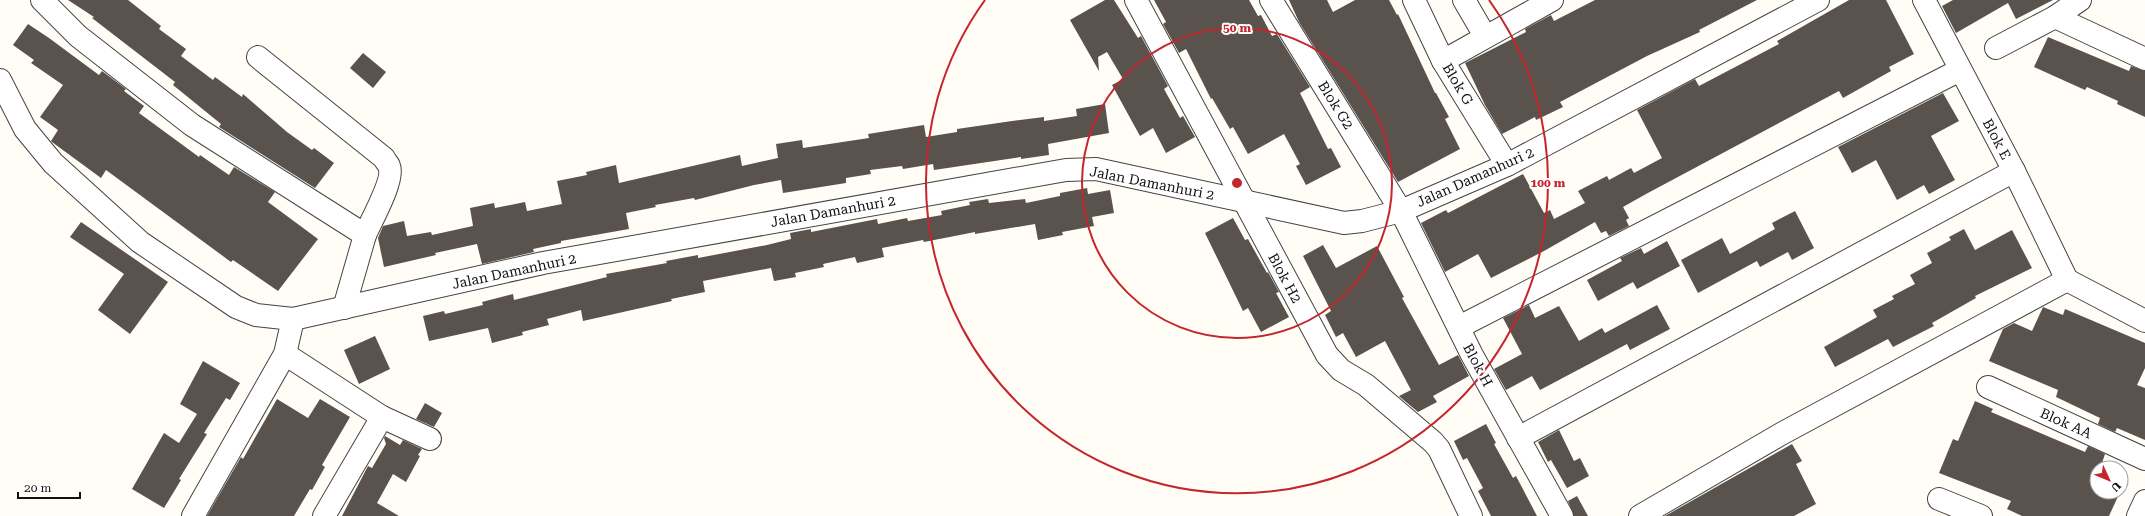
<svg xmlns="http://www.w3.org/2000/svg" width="2145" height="516" font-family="'Roboto Serif',serif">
  <rect width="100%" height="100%" fill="#fffdf5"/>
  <g fill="#5a524d">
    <path d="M68 0H128L161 26 159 29 186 49 181 56 213 80 215 77 242 97 243 94 287 132 312 150 314 148 334 163 315 188 219 127 221 124 173 85 175 82 92 18 94 17Z"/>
    <path d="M1105 0H1114L1138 38 1141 36 1168 86 1164 89 1180 118 1183 116 1195 137 1166 153 1153 128 1140 136 1112 85 1123 79 1107 52 1098 57 1099 71 1070 20Z"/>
    <path d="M1154 0H1249L1258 16 1261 15 1272 36 1277 34 1310 87 1300 93 1328 149 1331 148 1341 167 1306 185 1296 166 1300 164 1284 134 1248 154 1233 127 1230 129 1212 98 1211 99 1186 49 1179 53 1163 24 1166 22Z"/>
    <path d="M1289 0H1327L1333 12 1355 0H1389L1397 15 1398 14 1435 93H1436L1449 117 1445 119 1460 149 1398 182 1299 22Z"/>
    <path d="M1595 0H1757L1699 30 1700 32 1647 56 1560 102 1563 107 1536 120 1535 117 1502 134 1485 105 1465 63 1526 32 1525 29 1551 15 1554 21Z"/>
    <path d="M1849 0H1886L1914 54 1889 67 1891 71 1843 98 1839 91 1646 194 1623 207 1629 218 1626 220 1629 226 1609 236 1606 231 1601 233 1595 222 1544 251 1491 278 1478 254 1445 272 1421 223 1446 210 1448 213 1523 174 1544 213 1550 210 1554 219 1585 203 1578 191 1607 176 1609 180 1631 168 1634 173 1662 158 1637 110 1695 79 1699 86 1779 44 1777 41Z"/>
    <path d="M1953 0H2053L2016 19 2008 3 1956 33 1942 6Z"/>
    <path d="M28 24 49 38 99 75 102 71 126 89 124 91 144 106 139 113 199 157 200 155 229 175 234 167 275 192 268 202 318 239 278 291 233 260 231 262 106 170 101 178 52 142 51 141 58 130 40 117 63 85 31 63 34 60 13 45Z"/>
    <path d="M2048 37 2129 71 2131 66 2145 71V117L2117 104 2118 101 2087 87 2085 90 2034 67Z"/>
    <path d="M363 53 386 72 373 88 350 68Z"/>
    <path d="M1943 93 1959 121 1931 136 1955 180 1929 194 1924 185 1897 200 1876 160 1852 173 1838 147Z"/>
    <path d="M1105 104 1109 133 1048 144 1049 155 1021 159V157L934 170 933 164 903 169 902 166 870 170 871 174 846 178V183L783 193 781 180 754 185 695 200 694 198 655 205 656 207 626 213 629 229 561 241V243L533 249 534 252 482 264 477 244 435 253 436 255 384 267 378 238 383 226 404 221 407 236 431 232 432 235 473 226 470 208 494 203 495 208 525 202 527 211 562 204 557 181 587 175 586 172 616 165 619 183 740 155 742 166 778 158 776 144 802 140 803 148 869 138 868 134 924 125 926 137 957 132V129L1012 121 1044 117V121L1077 116 1076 109Z"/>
    <path d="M1087 188 1088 194 1110 190 1114 213 1092 217 1094 226 1062 232 1063 235 1038 240 1035 224 975 234V232L924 242 923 240 882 248 884 257 857 263 855 257 823 264 824 267 795 273 796 277 774 281 771 268 703 281 705 292 671 299 672 301 583 321 581 310 547 319 549 325 522 332 523 335 492 343 488 328 429 341 423 316 444 311 445 314 483 305 482 302 513 294 514 300 607 277 606 274 667 263 666 261 698 255V258L767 245 791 239 790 233 811 229V232L877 219 878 224 907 218 908 221 942 215 941 211 970 205 969 202 988 199 989 203 1025 199 1026 203 1060 196V193Z"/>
    <path d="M1795 211 1814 248 1792 260 1788 252 1760 267 1757 261 1698 293 1681 260 1722 238 1730 254 1775 229 1772 223Z"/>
    <path d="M1233 218 1245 240 1248 239 1267 273 1268 272 1279 292 1276 293 1289 317 1261 332 1248 308 1243 311 1205 233Z"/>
    <path d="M81 222 168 282 130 334 98 310 124 274 70 237Z"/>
    <path d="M1964 229 1975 250 2012 230 2032 268 1975 296 1976 298 1932 323 1934 326 1893 347 1888 339 1835 367 1824 347 1877 317 1873 310 1894 299 1892 296 1915 284 1910 275 1932 263 1927 253 1951 240 1949 237Z"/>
    <path d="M1667 241 1680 266 1637 289 1633 282 1598 301 1587 280 1622 261 1620 258 1641 248 1644 254Z"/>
    <path d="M1323 245 1336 268 1377 246 1404 297 1402 298 1439 365 1458 355 1469 376 1433 396 1437 402 1418 412 1400 397 1399 396 1411 390 1385 341 1356 357 1343 333 1336 337 1325 315 1331 311 1303 256Z"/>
    <path d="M1529 305 1535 318 1559 306 1579 341 1602 328 1605 333 1657 305 1670 329 1630 350 1627 344 1540 390 1532 376 1506 390 1494 369 1522 354 1503 318Z"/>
    <path d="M2043 307 2063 315 2065 309 2145 343V368L2137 385 2145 388V440L2117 428 2115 432 2098 424 2100 418 2056 397 2058 390 1989 361 2003 329 2014 323 2032 331Z"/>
    <path d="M375 336 390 369 359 384 344 350Z"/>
    <path d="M203 361 240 383 230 400 226 398 204 433 207 434 179 479 181 480 164 508 132 489 164 433 179 443 197 414 180 404Z"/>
    <path d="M277 399 308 418 320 399 350 417 322 465 325 467 312 490 310 489 294 516H207L241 457 243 459Z"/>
    <path d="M1975 401 1993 409 1991 412 2085 452 2088 446 2105 454 2102 463 2114 468H2097V492H2120L2109 516H2022L2007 509 2011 501 1939 473 1953 439 1958 441Z"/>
    <path d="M425 403 442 413 434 427 416 419Z"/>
    <path d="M1486 424 1496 443 1494 444 1513 478 1516 476 1537 516H1491L1478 491 1483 488 1467 458 1463 460 1454 441Z"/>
    <path d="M1559 430 1574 461 1580 458 1589 476 1567 488 1551 460 1548 462 1538 442Z"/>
    <path d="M385 436 400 445 403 440 422 449 418 455 420 456 406 482 393 474 377 503 399 516H342L368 466 372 468 386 444 384 438Z"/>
    <path d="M1792 444 1802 461 1796 464 1816 504 1794 516H1665Z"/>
    <path d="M1577 496 1588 516H1574L1568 501Z"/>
  </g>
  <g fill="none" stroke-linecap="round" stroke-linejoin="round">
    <g stroke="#444" stroke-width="24">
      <g id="minor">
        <path d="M42 0 78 36 192 125 365 235 344 308"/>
        <path d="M1136 0 1327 355 1341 370 1366 385 1433 442 1439 449 1471 516"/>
        <path d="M1271 0 1401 211 1472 355 1562 516"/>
        <path d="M1414 0 1443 61 1507 165"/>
        <path d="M1464 0 1485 36"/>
        <path d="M1924 0 2014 171 2067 280"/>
        <path d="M2055 17 2145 59"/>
        <path d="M1996 48 2055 17 2080 0"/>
        <path d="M258 57 384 158C385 161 388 163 389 166 395 179 371 221 365 235"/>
        <path d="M1443 61 1552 0"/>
        <path d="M0 80 25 129 53 163 140 242 236 307 256 315 293 319 543 263 1066 170 1096 169 1344 223 1362 221 1401 211 1507 165 1818 0"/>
        <path d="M2067 280 2145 321"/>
        <path d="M1459 327 1960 70"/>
        <path d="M285 354 382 417 324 516"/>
        <path d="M1988 387 2145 459"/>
        <path d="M382 417 430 439"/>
        <path d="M1518 438 2014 171"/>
        <path d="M1939 499 1981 516"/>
        <path d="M193 516 285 354 293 319"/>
        <path d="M1640 516 1781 434 2067 280"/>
        <path d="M2138 516 2145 501"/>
      </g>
    </g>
    <use href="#minor" stroke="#fff" stroke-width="22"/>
  </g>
  <g fill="none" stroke="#c4262e" stroke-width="2">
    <circle cx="1237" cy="183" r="155"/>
    <path d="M1489 0A311 311 0 1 1 985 0"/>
  </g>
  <g text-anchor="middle" stroke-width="4" stroke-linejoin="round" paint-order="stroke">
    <g font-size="14" fill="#111" stroke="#fff">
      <text transform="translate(1458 84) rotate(59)" y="5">Blok G</text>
      <text transform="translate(1336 105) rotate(58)" y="5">Blok G2</text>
      <text transform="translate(1997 139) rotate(62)" y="5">Blok E</text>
      <text transform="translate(1475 177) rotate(-24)" y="5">Jalan Damanhuri 2</text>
      <text transform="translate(1152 183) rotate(11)" y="5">Jalan Damanhuri 2</text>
      <text transform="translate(833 211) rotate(-10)" y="5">Jalan Damanhuri 2</text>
      <text transform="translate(514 271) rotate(-12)" y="5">Jalan Damanhuri 2</text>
      <text transform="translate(1285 278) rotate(62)" y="5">Blok H2</text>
      <text transform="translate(1478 365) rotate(62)" y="5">Blok H</text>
      <text transform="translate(2066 423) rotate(24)" y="5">Blok AA</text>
    </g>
  </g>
  <circle cx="1237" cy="183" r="6" fill="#c4262e" stroke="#fff" stroke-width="2"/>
  <g font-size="12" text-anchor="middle" font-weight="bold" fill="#c4262e" stroke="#fff" stroke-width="4" stroke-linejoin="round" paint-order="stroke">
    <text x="1237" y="32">50 m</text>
    <text x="1548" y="187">100 m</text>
  </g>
  <g transform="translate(2109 480) rotate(134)"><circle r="19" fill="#ffffff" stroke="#a0a0a0"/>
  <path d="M0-3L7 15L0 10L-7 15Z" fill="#c4262e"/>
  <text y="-6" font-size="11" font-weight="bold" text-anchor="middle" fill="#111111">U</text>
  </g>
  <path d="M18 492v6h62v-6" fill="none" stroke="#111111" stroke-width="2"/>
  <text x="24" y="492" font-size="12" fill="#111111" stroke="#ffffff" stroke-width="3" paint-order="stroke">20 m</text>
</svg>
